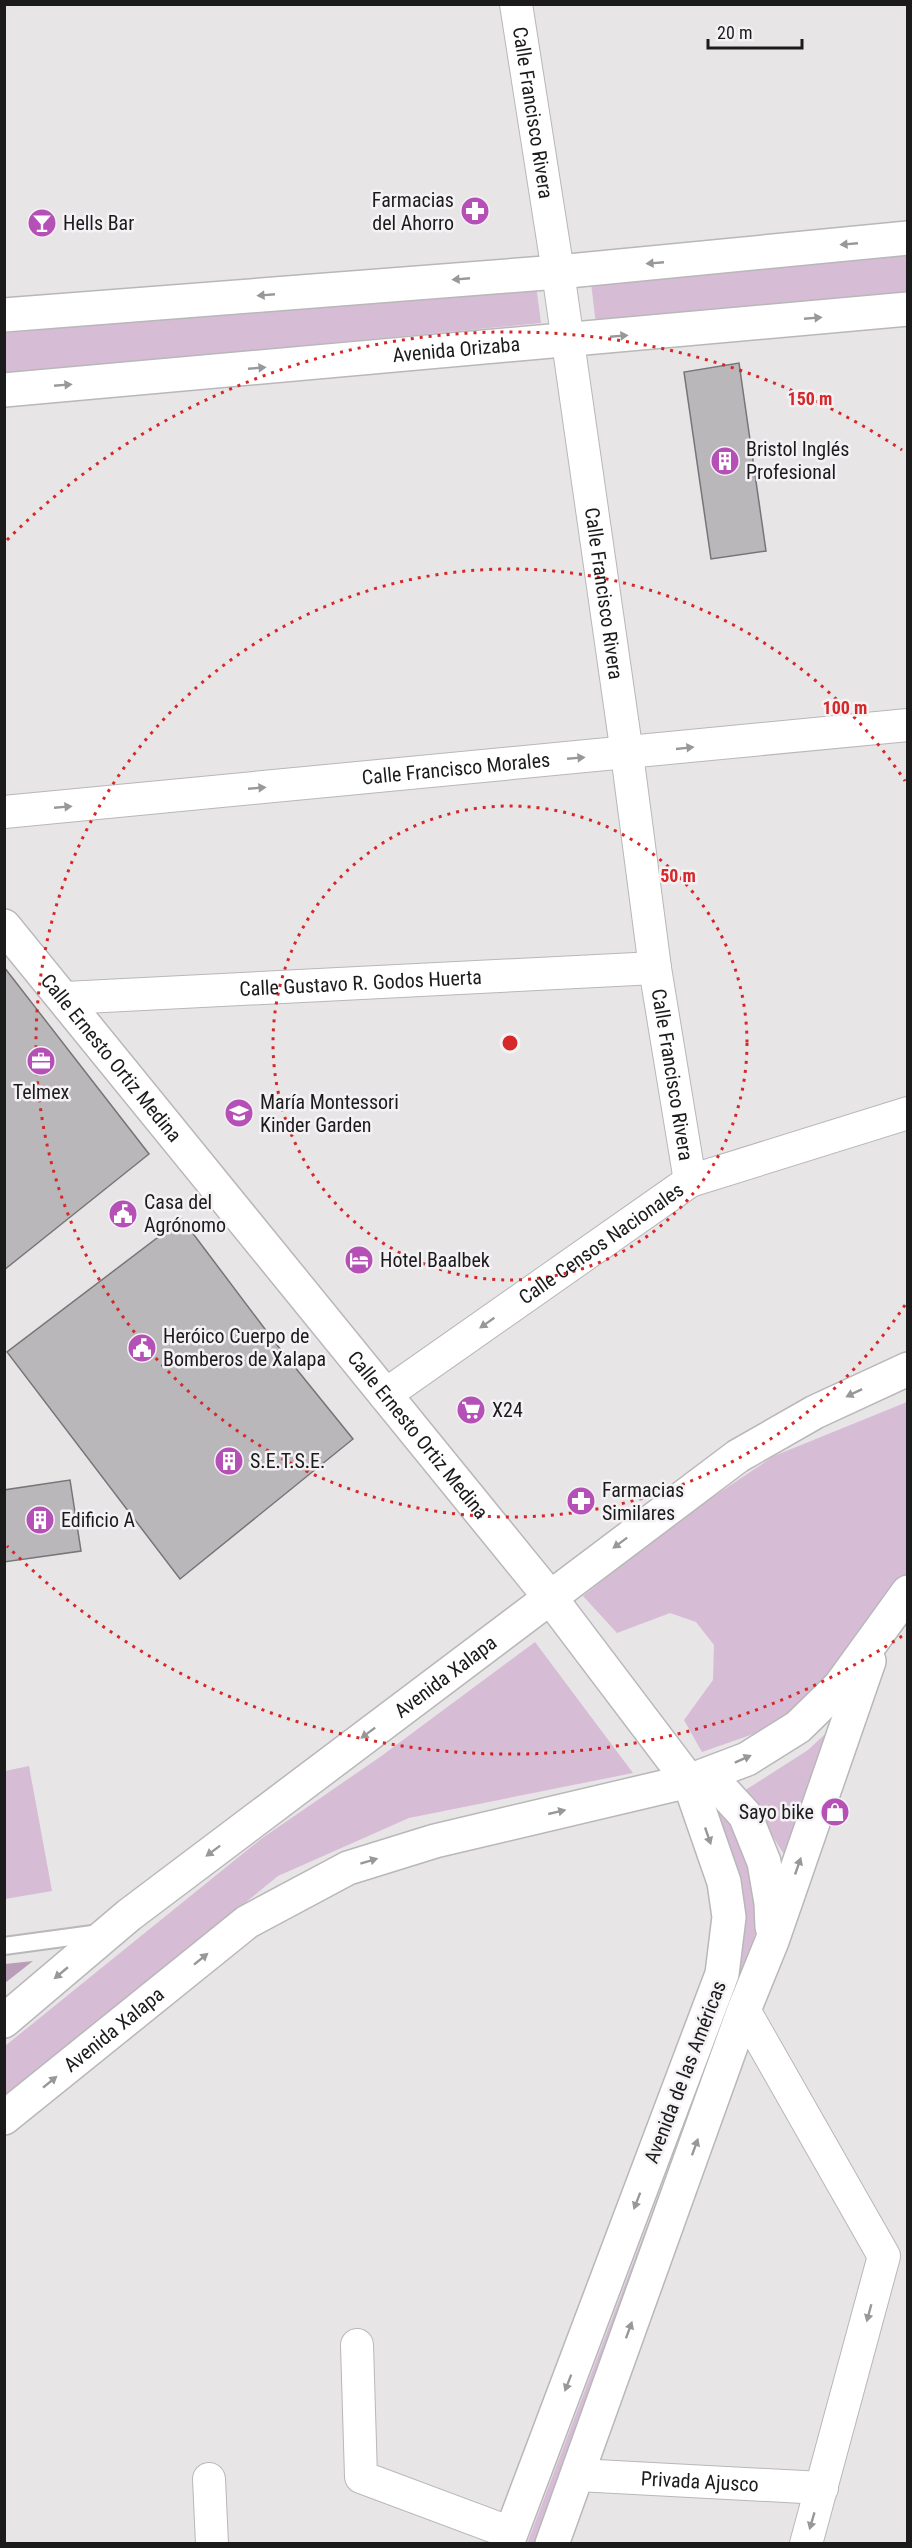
<svg xmlns="http://www.w3.org/2000/svg" width="912" height="2548" font-family="'Roboto Condensed',sans-serif">
  <rect width="100%" height="100%" fill="#e8e5e7"/>
  <g fill="#d6bcd5">
    <path d="M907 254V297L596 325 591 283Z"/>
    <path d="M536 285 541 323 5 374V333Z"/>
    <path d="M907 1402V1580L814 1692 765 1730 702 1752 684 1720 713 1680 714 1645 696 1622 670 1613 617 1633 583 1596 680 1519 774 1456Z"/>
    <path d="M535 1642 633 1773 409 1818 278 1876 5 2098V2046L261 1839 380 1757Z"/>
    <path d="M853 1708 792 1867 744 1791 808 1750Z"/>
    <path d="M29 1766 52 1891 5 1899V1771Z"/>
    <path d="M720 1800 750 1864 757 1913 752 1963 545 2543 527 2544 733 1998 740 1964 712 1805Z"/>
  </g>
  <path fill="#ba9eb9" d="M33 1961 5 1983V1964Z"/>
  <g fill="#bab7ba" stroke="#777577" stroke-width="1.5">
    <path d="M739 363 766 551 711 559 684 372Z"/>
    <path d="M4 967 149 1154 4 1270Z"/>
    <path d="M182 1219 277 1345 353 1439 180 1579 7 1352Z"/>
    <path d="M70 1480 81 1551 4 1562V1490Z"/>
  </g>
  <g fill="none" stroke-linecap="round" stroke-linejoin="round">
    <g stroke="#b9b7b9" stroke-width="20">
      <path id="service" d="M4 1946 100 1933"/>
    </g>
    <g stroke="#b9b7b9" stroke-width="34">
      <g id="minor">
        <path id="s1" d="M516 4 558 272 627 754 655 968 690 1181"/>
        <path id="s2" d="M4 812 908 725"/>
        <path id="s3" d="M65 998 655 968"/>
        <path id="s4" d="M385 1395 690 1181 908 1113"/>
        <path d="M744 2010 884 2256 806 2544"/>
        <path d="M357 2345 361 2477 511 2533"/>
        <path id="s5" d="M578 2475 822 2488"/>
        <path d="M209 2479 212 2544"/>
      </g>
    </g>
    <g stroke="#b9b7b9" stroke-width="36">
      <g id="secondary">
        <path d="M4 315 558 272 908 238"/>
        <path id="s6" d="M4 390 908 309"/>
        <path id="s7" d="M4 926 549 1596 689 1781 724 1882 729 1917 722 1974 507 2544"/>
        <path d="M689 1781 724 1792 745 1815 764 1862 771 1903 772 1927"/>
        <path id="s8" d="M4 2021 129 1915 738 1456 815 1412 908 1369"/>
        <path id="s9" d="M4 2118 247 1922 348 1868 435 1841 689 1781 747 1759 798 1727 840 1686 908 1592"/>
        <path d="M552 2544 744 2010 772 1941 869 1661"/>
      </g>
    </g>
    <use href="#service" stroke="#fff" stroke-width="16"/>
    <use href="#minor" stroke="#fff" stroke-width="32"/>
    <use href="#secondary" stroke="#fff" stroke-width="33"/>
  </g>
  <defs><path id="oneway-solid" d="M-6-.8H1V-3.2L6.5 0L1 3.2V.8H-6Z" transform="scale(1.5)"/></defs>
  <g fill="#999899">
    <use href="#oneway-solid" transform="translate(849 244) rotate(175)"/>
    <use href="#oneway-solid" transform="translate(655 263) rotate(175)"/>
    <use href="#oneway-solid" transform="translate(461 279) rotate(175)"/>
    <use href="#oneway-solid" transform="translate(266 295) rotate(175)"/>
    <use href="#oneway-solid" transform="translate(813 318) rotate(-5)"/>
    <use href="#oneway-solid" transform="translate(619 336) rotate(-5)"/>
    <use href="#oneway-solid" transform="translate(257 368) rotate(-5)"/>
    <use href="#oneway-solid" transform="translate(63 385) rotate(-5)"/>
    <use href="#oneway-solid" transform="translate(685 748) rotate(-6)"/>
    <use href="#oneway-solid" transform="translate(576 758) rotate(-5)"/>
    <use href="#oneway-solid" transform="translate(257 788) rotate(-5)"/>
    <use href="#oneway-solid" transform="translate(63 807) rotate(-5)"/>
    <use href="#oneway-solid" transform="translate(487 1323) rotate(145)"/>
    <use href="#oneway-solid" transform="translate(854 1393) rotate(154)"/>
    <use href="#oneway-solid" transform="translate(620 1543) rotate(143)"/>
    <use href="#oneway-solid" transform="translate(368 1733) rotate(143)"/>
    <use href="#oneway-solid" transform="translate(743 1759) rotate(-24)"/>
    <use href="#oneway-solid" transform="translate(557 1812) rotate(-13)"/>
    <use href="#oneway-solid" transform="translate(708 1836) rotate(71)"/>
    <use href="#oneway-solid" transform="translate(213 1851) rotate(143)"/>
    <use href="#oneway-solid" transform="translate(369 1861) rotate(-17)"/>
    <use href="#oneway-solid" transform="translate(798 1866) rotate(-71)"/>
    <use href="#oneway-solid" transform="translate(201 1959) rotate(-39)"/>
    <use href="#oneway-solid" transform="translate(61 1973) rotate(140)"/>
    <use href="#oneway-solid" transform="translate(50 2082) rotate(-39)"/>
    <use href="#oneway-solid" transform="translate(695 2147) rotate(-70)"/>
    <use href="#oneway-solid" transform="translate(637 2201) rotate(111)"/>
    <use href="#oneway-solid" transform="translate(869 2313) rotate(105)"/>
    <use href="#oneway-solid" transform="translate(629 2330) rotate(-70)"/>
    <use href="#oneway-solid" transform="translate(568 2383) rotate(111)"/>
    <use href="#oneway-solid" transform="translate(812 2521) rotate(106)"/>
  </g>
  <g fill="none" stroke="#d62828" stroke-width="3" stroke-dasharray="3 6">
    <circle cx="510" cy="1043" r="237"/>
    <path d="M905 1305A474 474 0 1 1 905 781"/>
    <path d="M902 1636A711 711 0 0 1 7 1546M7 540A711 711 0 0 1 902 450"/>
  </g>
  <defs>
    <g id="pharmacy-disc" transform="scale(1.5)"><circle r="9.5" fill="#b550b6" stroke="#f5f2f5"/><path d="M-2-6h4v4h4v4h-4v4h-4v-4h-4v-4h4Z" fill="#fff"/></g>
    <g id="bar-disc" transform="scale(1.5)"><circle r="9.5" fill="#b550b6" stroke="#f5f2f5"/><path d="M-6-5H6L.8 .8V4.5H3.5V6h-7V4.5H-.8V.8Z" fill="#fff"/></g>
    <g id="building-disc" transform="scale(1.5)"><circle r="9.5" fill="#b550b6" stroke="#f5f2f5"/><path d="M-4-6H4V6H1V3H-1V6H-4ZM-2.5-4.3h1.7v1.8h-1.7ZM.8-4.3h1.7v1.8H.8ZM-2.5-1h1.7V.8h-1.7ZM.8-1h1.7V.8H.8Z" fill="#fff"/></g>
    <g id="office-disc" transform="scale(1.5)"><circle r="9.5" fill="#b550b6" stroke="#f5f2f5"/><path d="M-6-3h4V-5.5h4V-3h4V5H-6ZM-1-4.5V-3h2v-1.5ZM-6 0V1H6V0Z" fill="#fff"/></g>
    <g id="school-disc" transform="scale(1.5)"><circle r="9.5" fill="#b550b6" stroke="#f5f2f5"/><path d="M0-5L7-2L0 1L-7-2ZM-4 1L0 2.5L4 1V4Q0 6-4 4Z" fill="#fff"/></g>
    <g id="civic-disc" transform="scale(1.5)"><circle r="9.5" fill="#b550b6" stroke="#f5f2f5"/><path d="M-.6-6.5H3V-4.5H.6V-3L4-1V1h2V6H-6V1h2V-1L-.6-3ZM-1.2 2.5V6h2.4V2.5Z" fill="#fff"/></g>
    <g id="hotel-disc" transform="scale(1.5)"><circle r="9.5" fill="#b550b6" stroke="#f5f2f5"/><path d="M-6-4.5h1.5V1H6V5H4.5V3h-9V5H-6ZM-4 0a1.8 1.8 0 1 1 3.6 0ZM.5 0V-2.5h3Q6-2.5 6 0Z" fill="#fff"/></g>
    <g id="supermarket-disc" transform="scale(1.5)"><circle r="9.5" fill="#b550b6" stroke="#f5f2f5"/><path d="M-6-5.5h2.5l.6 2H6L4.5 2H-2.5L-4.4-4H-6ZM-1.5 3.2a1.3 1.3 0 1 0 .1 0ZM3 3.2a1.3 1.3 0 1 0 .1 0Z" fill="#fff"/></g>
    <g id="shop-disc" transform="scale(1.5)"><circle r="9.5" fill="#b550b6" stroke="#f5f2f5"/><path d="M-5-2.5h2.3a2.7 3.5 0 0 1 5.4 0H5L5.5 6h-11ZM-1.5-2.5h3a1.5 2.3 0 0 0-3 0Z" fill="#fff"/></g>
  </defs>
  <g fill-rule="evenodd">
    <use href="#pharmacy-disc" x="475" y="211"/>
    <use href="#bar-disc" x="42" y="223"/>
    <use href="#building-disc" x="725" y="461"/>
    <use href="#office-disc" x="41" y="1061"/>
    <use href="#school-disc" x="239" y="1113"/>
    <use href="#civic-disc" x="123" y="1214"/>
    <use href="#hotel-disc" x="359" y="1260"/>
    <use href="#civic-disc" x="142" y="1348"/>
    <use href="#supermarket-disc" x="471" y="1410"/>
    <use href="#building-disc" x="229" y="1461"/>
    <use href="#pharmacy-disc" x="581" y="1501"/>
    <use href="#building-disc" x="40" y="1520"/>
    <use href="#shop-disc" x="835" y="1812"/>
  </g>
  <g text-anchor="middle" stroke-width="5" stroke-linejoin="round" paint-order="stroke">
    <g font-size="20" fill="#1c1b1c" stroke="#f5f2f5">
      <text dy="7" stroke="none"><textPath href="#s1" startOffset="110">Calle Francisco Rivera</textPath></text>
      <text dy="7" stroke="none"><textPath href="#s6" startOffset="454">Avenida Orizaba</textPath></text>
      <text dy="7" stroke="none"><textPath href="#s1" startOffset="596">Calle Francisco Rivera</textPath></text>
      <text dy="7" stroke="none"><textPath href="#s2" startOffset="454">Calle Francisco Morales</textPath></text>
      <text dy="7" stroke="none"><textPath href="#s3" startOffset="296">Calle Gustavo R. Godos Huerta</textPath></text>
      <text dy="7" stroke="none"><textPath href="#s7" startOffset="170">Calle Ernesto Ortiz Medina</textPath></text>
      <text dy="7" stroke="none"><textPath href="#s1" startOffset="1082">Calle Francisco Rivera</textPath></text>
      <text dy="7" stroke="none"><textPath href="#s4" startOffset="264">Calle Censos Nacionales</textPath></text>
      <text dy="7" stroke="none"><textPath href="#s7" startOffset="656">Calle Ernesto Ortiz Medina</textPath></text>
      <text dy="7" stroke="none"><textPath href="#s8" startOffset="560">Avenida Xalapa</textPath></text>
      <text dy="7" stroke="none"><textPath href="#s9" startOffset="141">Avenida Xalapa</textPath></text>
      <text transform="translate(685 2072) rotate(-69)" y="7">Avenida de las Américas</text>
      <text dy="7" stroke="none"><textPath href="#s5" startOffset="122">Privada Ajusco</textPath></text>
    </g>
    <g font-size="20" fill="#1c1b1c" stroke="#f5f2f5" text-anchor="start">
      <text x="454" y="207" text-anchor="end">Farmacias<tspan x="454" dy="23">del Ahorro</tspan></text>
      <text x="63" y="230">Hells Bar</text>
      <text x="746" y="456">Bristol Inglés<tspan x="746" dy="23">Profesional</tspan></text>
      <text x="41" y="1099" text-anchor="middle">Telmex</text>
      <text x="260" y="1109">María Montessori<tspan x="260" dy="23">Kinder Garden</tspan></text>
      <text x="144" y="1209">Casa del<tspan x="144" dy="23">Agrónomo</tspan></text>
      <text x="380" y="1267">Hotel Baalbek</text>
      <text x="163" y="1343">Heróico Cuerpo de<tspan x="163" dy="23">Bomberos de Xalapa</tspan></text>
      <text x="492" y="1417">X24</text>
      <text x="250" y="1468">S.E.T.S.E.</text>
      <text x="602" y="1497">Farmacias<tspan x="602" dy="23">Similares</tspan></text>
      <text x="61" y="1527">Edificio A</text>
      <text x="814" y="1819" text-anchor="end">Sayo bike</text>
    </g>
  </g>
  <circle cx="510" cy="1043" r="9" fill="#d62828" stroke="#f5f2f5" stroke-width="3"/>
  <g font-size="18" text-anchor="middle" font-weight="bold" fill="#d62828" stroke="#f5f2f5" stroke-width="5" stroke-linejoin="round" paint-order="stroke">
    <text x="810" y="405">150 m</text>
    <text x="845" y="714">100 m</text>
    <text x="678" y="882">50 m</text>
  </g>
  <rect width="912" height="2548" fill="none" stroke="#1c1b1c" stroke-width="12"/>
  <path d="M708 39v9h94v-9" fill="none" stroke="#1c1b1c" stroke-width="3"/>
  <text x="717" y="39" font-size="18" fill="#1c1b1c" stroke="#f5f2f5" stroke-width="4.5" paint-order="stroke">20 m</text>
</svg>
